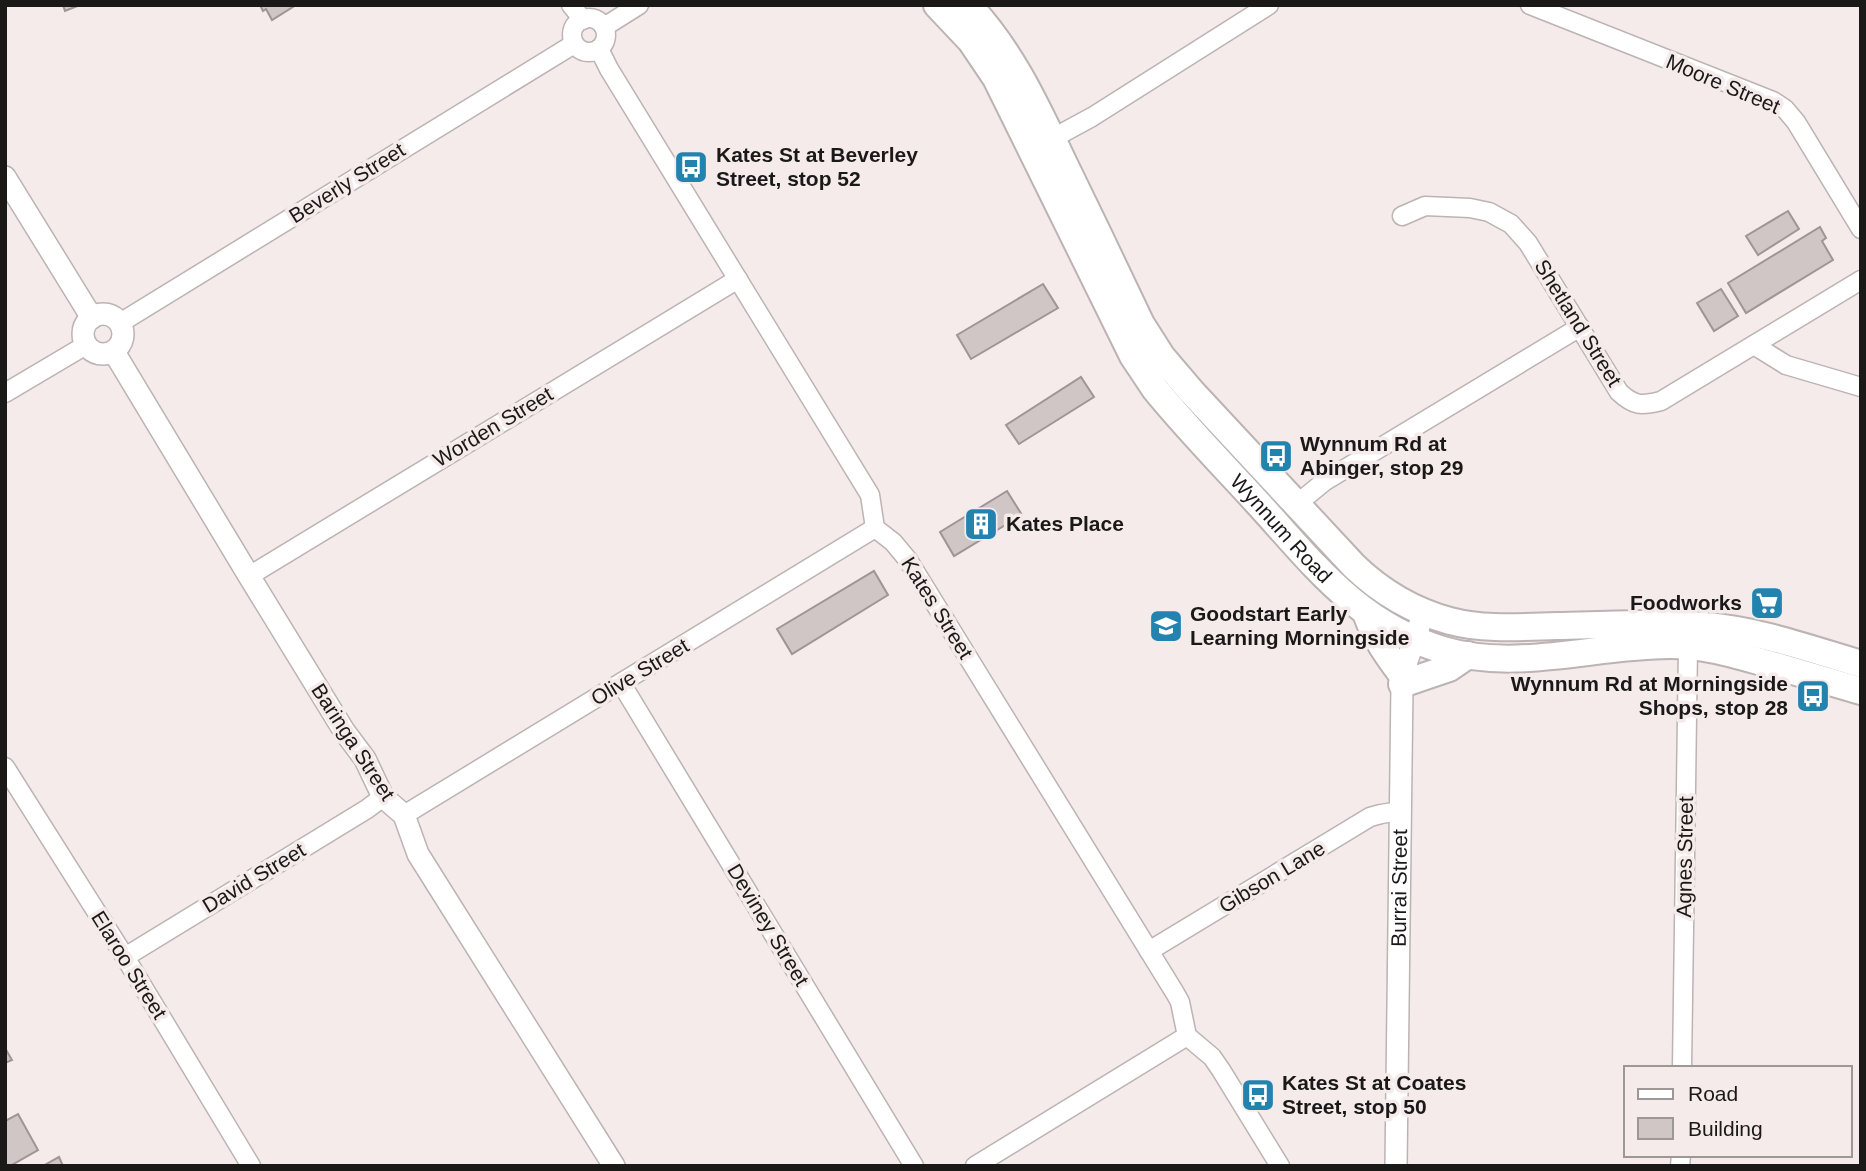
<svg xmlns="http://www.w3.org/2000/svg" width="1866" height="1171" font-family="Helvetica,sans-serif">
  <rect width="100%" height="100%" fill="#f4ebea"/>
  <g fill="#cfc6c5" stroke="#9e9594" stroke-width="2">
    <path d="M63 5H80L65 11Z"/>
    <path d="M260 5H296L272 20 266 9 263 11Z"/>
    <path d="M1788 211 1799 229 1758 255 1746 236Z"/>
    <path d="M1820 227 1826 238 1822 241 1833 260 1746 313 1728 283Z"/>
    <path d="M1043 284 1058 308 971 359 957 335Z"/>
    <path d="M1721 289 1738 316 1714 331 1697 303Z"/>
    <path d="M1081 377 1094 397 1019 444 1006 425Z"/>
    <path d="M1007 491 1022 515 954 556 940 532Z"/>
    <path d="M874 571 888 595 792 654 777 629Z"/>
    <path d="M5 1048 12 1060 5 1063Z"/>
    <path d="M18 1114 38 1150 10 1166H5V1121Z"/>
    <path d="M59 1157 63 1166H43Z"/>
  </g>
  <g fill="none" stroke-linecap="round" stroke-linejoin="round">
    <g stroke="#bcb3b3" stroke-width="21">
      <g id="minor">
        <path d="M571 5 583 20"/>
        <path d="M1530 5 1773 101 1785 109 1796 122 1861 229"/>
        <circle cx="589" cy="35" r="17"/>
        <path d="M604 27 639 5"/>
        <path d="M599 49 609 69 870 495 875 528 893 542 908 560 1175 993 1180 1002 1187 1036 1212 1057 1221 1070 1280 1166"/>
        <path d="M1044 143 1092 117 1269 5"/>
        <path d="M1402 216 1425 206 1470 208 1489 212 1511 224 1528 243 1619 392C1634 406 1641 406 1661 401L1861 280"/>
        <path d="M120 323 574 44"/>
        <path d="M1754 345 1786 365 1861 387"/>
        <path d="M5 393 86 345"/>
        <path d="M1297 504 1325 481 1580 327"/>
        <path d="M249 576 738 279"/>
        <path d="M621 683 914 1166"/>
        <path d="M5 767 125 957 251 1166"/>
        <path d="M404 815 875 528"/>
        <path d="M1149 951 1370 817 1381 814 1400 811"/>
        <path d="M125 957 367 809 383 797"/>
        <path d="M1682 1068 1688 646"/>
        <path d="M975 1166 1187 1036"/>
        <path d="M1680 1166 1681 1155"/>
      </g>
    </g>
    <g stroke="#bcb3b3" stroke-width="24">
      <g id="tertiary">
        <path d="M5 177 92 318"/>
        <circle cx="103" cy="334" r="20"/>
        <path d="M114 352 249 576 344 731 365 759 383 797 404 815 418 854 614 1166"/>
        <path id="s1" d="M1396 1166 1402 684 1407 661 1424 612"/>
      </g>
    </g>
    <g stroke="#bcb3b3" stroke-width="30">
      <g id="primary">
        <path id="s2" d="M937 5 971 41 996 78 1133 356 1155 389C1186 427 1221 463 1255 500 1313 563 1356 624 1443 650 1517 672 1595 645 1670 645 1705 645 1736 655 1769 664 1799 673 1830 682 1861 691"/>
        <path d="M968 5C1013 52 1039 112 1067 170 1092 221 1117 273 1141 324L1162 357 1191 391 1354 566C1381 592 1413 611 1450 621 1484 630 1521 627 1556 626 1606 625 1656 622 1705 626 1758 630 1810 649 1861 664"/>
        <path d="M1366 613C1375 638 1387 655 1403 676"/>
        <path d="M1402 684 1449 668 1468 655"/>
      </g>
    </g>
    <use href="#minor" stroke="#fff" stroke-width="18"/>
    <use href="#tertiary" stroke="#fff" stroke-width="21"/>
    <use href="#primary" stroke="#fff" stroke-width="26"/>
  </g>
  <defs>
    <g id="bus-square" transform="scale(1.75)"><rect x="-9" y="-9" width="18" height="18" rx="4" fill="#2383af" stroke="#f4ebea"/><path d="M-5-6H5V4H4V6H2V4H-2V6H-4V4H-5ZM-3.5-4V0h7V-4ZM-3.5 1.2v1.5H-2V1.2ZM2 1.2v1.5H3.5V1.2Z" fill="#fff"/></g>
    <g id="building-square" transform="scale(1.75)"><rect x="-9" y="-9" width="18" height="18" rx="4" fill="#2383af" stroke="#f4ebea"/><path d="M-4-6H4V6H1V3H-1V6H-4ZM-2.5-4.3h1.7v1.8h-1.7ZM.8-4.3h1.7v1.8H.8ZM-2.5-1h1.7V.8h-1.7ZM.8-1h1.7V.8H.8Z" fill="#fff"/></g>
    <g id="supermarket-square" transform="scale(1.75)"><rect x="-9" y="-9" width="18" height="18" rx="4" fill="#2383af" stroke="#f4ebea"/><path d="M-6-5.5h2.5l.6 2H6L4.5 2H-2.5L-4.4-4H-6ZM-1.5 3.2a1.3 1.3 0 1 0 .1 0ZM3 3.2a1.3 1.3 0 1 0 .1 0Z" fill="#fff"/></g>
    <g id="school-square" transform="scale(1.75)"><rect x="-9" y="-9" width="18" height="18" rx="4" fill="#2383af" stroke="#f4ebea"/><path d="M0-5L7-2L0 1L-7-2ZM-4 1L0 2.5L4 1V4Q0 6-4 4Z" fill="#fff"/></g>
  </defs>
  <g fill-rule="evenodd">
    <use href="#bus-square" x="691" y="167"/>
    <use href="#bus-square" x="1276" y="456"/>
    <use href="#building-square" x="981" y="524"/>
    <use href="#supermarket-square" x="1767" y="603"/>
    <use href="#school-square" x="1166" y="626"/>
    <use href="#bus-square" x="1813" y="696"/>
    <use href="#bus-square" x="1258" y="1095"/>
  </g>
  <g text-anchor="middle" stroke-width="7" stroke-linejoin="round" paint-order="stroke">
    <g font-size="21" fill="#1b1818" stroke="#f4ebea">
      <text transform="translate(1723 84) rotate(23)" y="7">Moore Street</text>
      <text transform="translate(347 183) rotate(-32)" y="7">Beverly Street</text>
      <text transform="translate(1578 323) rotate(58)" y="7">Shetland Street</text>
      <text transform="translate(493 427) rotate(-31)" y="7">Worden Street</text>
      <text dy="7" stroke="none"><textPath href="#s2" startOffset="632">Wynnum Road</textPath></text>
      <text transform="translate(937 608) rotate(58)" y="7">Kates Street</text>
      <text transform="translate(640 672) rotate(-31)" y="7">Olive Street</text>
      <text transform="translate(353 742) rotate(57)" y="7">Baringa Street</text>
      <text transform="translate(1685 857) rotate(-89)" y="7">Agnes Street</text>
      <text transform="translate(1272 877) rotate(-31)" y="7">Gibson Lane</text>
      <text transform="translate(254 878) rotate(-31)" y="7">David Street</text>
      <text dy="7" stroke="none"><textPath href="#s1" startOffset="278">Burrai Street</textPath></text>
      <text transform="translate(768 925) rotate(59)" y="7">Deviney Street</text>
      <text transform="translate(129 965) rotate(58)" y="7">Elaroo Street</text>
    </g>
    <g font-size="21" font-weight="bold" fill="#1b1818" stroke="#f4ebea" text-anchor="start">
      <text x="716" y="162">Kates St at Beverley<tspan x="716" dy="24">Street, stop 52</tspan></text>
      <text x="1300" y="451">Wynnum Rd at<tspan x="1300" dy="24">Abinger, stop 29</tspan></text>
      <text x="1006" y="531">Kates Place</text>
      <text x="1742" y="610" text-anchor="end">Foodworks</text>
      <text x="1190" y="621">Goodstart Early<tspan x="1190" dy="24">Learning Morningside</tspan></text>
      <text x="1788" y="691" text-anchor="end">Wynnum Rd at Morningside<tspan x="1788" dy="24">Shops, stop 28</tspan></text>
      <text x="1282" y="1090">Kates St at Coates<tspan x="1282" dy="24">Street, stop 50</tspan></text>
    </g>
  </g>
  <rect width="1866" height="1171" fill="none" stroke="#1b1818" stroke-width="14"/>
  <rect x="1624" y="1066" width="228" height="91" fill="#f4ebea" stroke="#9d9796" stroke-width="2"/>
  <rect x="1638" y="1089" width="35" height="10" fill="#ffffff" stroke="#9d9796" stroke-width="2"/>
  <text x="1688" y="1101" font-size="21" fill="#1b1818">Road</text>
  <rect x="1638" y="1118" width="35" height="21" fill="#cfc6c5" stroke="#9d9796" stroke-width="2"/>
  <text x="1688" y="1136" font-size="21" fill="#1b1818">Building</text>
</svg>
